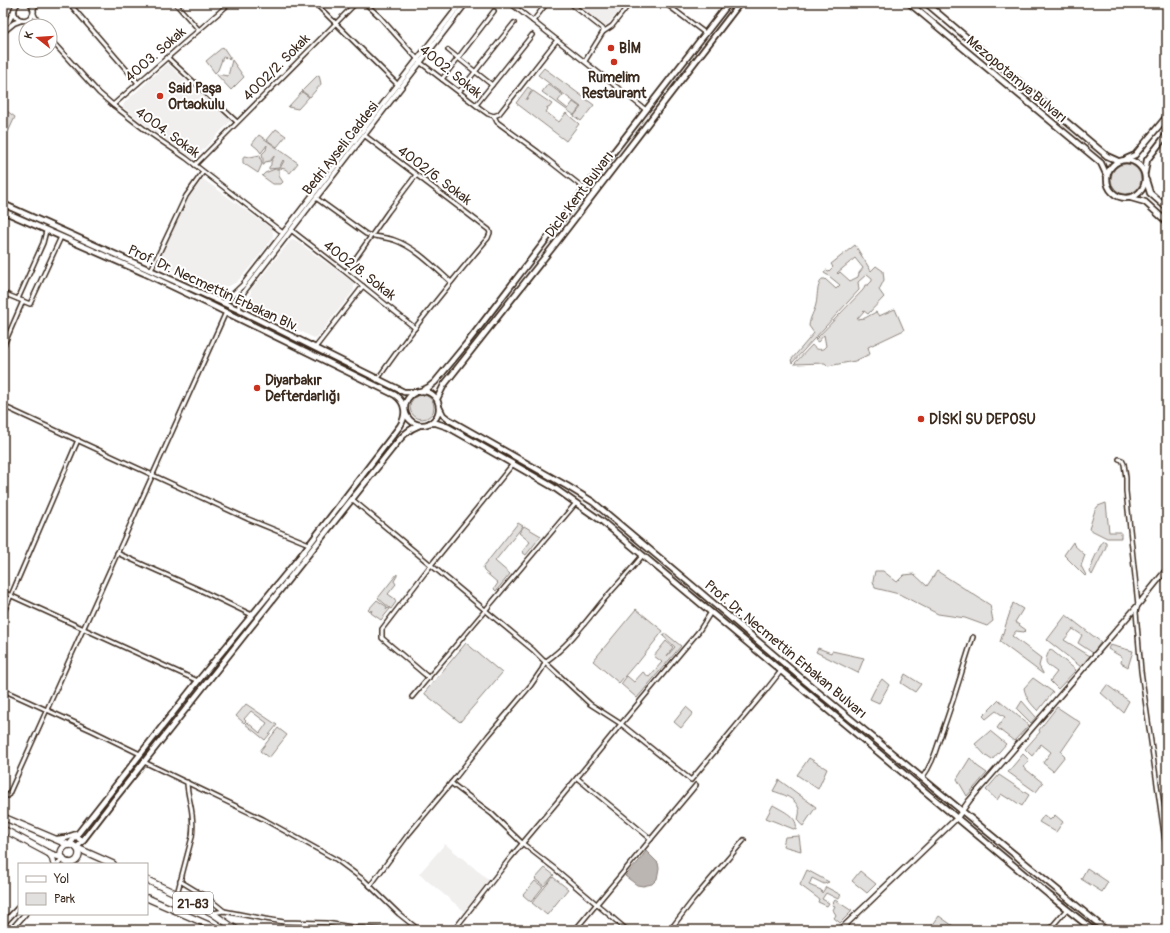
<svg xmlns="http://www.w3.org/2000/svg" width="1170" height="933" font-family="Pangolin,sans-serif">
  <rect width="100%" height="100%" fill="#fff"/>
  <filter id="ink" filterUnits="userSpaceOnUse"><feTurbulence type="fractalNoise" baseFrequency=".025" numOctaves="2"/><feDisplacementMap in="SourceGraphic" scale="8" xChannelSelector="R" yChannelSelector="G"/><feConvolveMatrix kernelMatrix="1 2 1 2 8 2 1 2 1" color-interpolation-filters="sRGB"/></filter>
  <g filter="url(#ink)">
    <g fill="#f1efee">
      <path d="M574 3H626L607 25 603 26Z"/>
      <path d="M166 65H169L196 90 231 119 230 122 194 159 152 130V129L150 128 123 107 124 103Z"/>
      <path d="M203 179 272 229 273 233V236L271 241 250 267 237 282 229 286 214 287 206 285 158 263 186 201Z"/>
      <path d="M293 240H295L354 283V290L316 339 256 309 250 300V295L251 290 290 241Z"/>
      <path d="M445 844 489 880 464 911 419 874Z"/>
    </g>
    <g fill="#e2e0de" stroke="#8e857e" fill-rule="evenodd">
      <path d="M223 47 231 59 223 57 218 70 215 73 206 61Z"/>
      <path d="M232 60 244 77 231 90 216 74 228 76Z"/>
      <path d="M544 68 594 105 581 121 574 116 581 107 538 75Z"/>
      <path d="M319 75 321 84 310 97 302 91 317 76Z"/>
      <path d="M548 84 563 95 558 101 568 109 573 102 580 107 574 115 542 92Z"/>
      <path d="M528 87 532 90 526 100 533 91 552 104 549 108 547 107V108L548 109 546 112 559 122 566 113 579 124 566 141 516 103Z"/>
      <path d="M302 92 309 97 298 109 288 107Z"/>
      <path d="M7 111 15 117 3 143V114Z"/>
      <path d="M276 129 286 136 277 147 267 140Z"/>
      <path d="M259 135 298 163 290 173 285 169 280 168 284 161 283 160 279 168 269 169V167L271 165V162L274 157V156L270 161 265 162 264 165H263V159L262 154 266 150 267 145 261 153 258 149 252 144Z"/>
      <path d="M260 155 262 164 258 173 243 163V158L244 156 250 157Z"/>
      <circle cx="1126" cy="179" r="15"/>
      <path d="M275 169H279V176L283 182 281 184H273L262 176 265 173Z"/>
      <path d="M855 245 871 271 876 266 883 271 884 280 879 290 884 297 868 314 864 311 857 319 865 318 876 312 879 316 895 309 904 330 868 347 870 354 855 361 828 366 825 363 794 364 812 345C815 349 818 350 823 349L826 346 824 335 818 342 815 340 863 290 865 285H868L872 281V278L867 274 858 282 859 290 792 363 791 360 814 333 809 326C810 316 814 313 816 304 818 295 816 288 822 279H825L836 289 840 285 829 276 824 273 826 270 829 271 833 267 831 264ZM855 258 863 268 859 273 858 277 850 281 840 272 838 274 837 273Z"/>
      <circle cx="422" cy="407" r="12"/>
      <path d="M1106 503 1109 532H1121V538H1107L1089 529 1095 510 1098 506Z"/>
      <path d="M518 523 523 526 495 561 510 574 496 591 494 589 498 583 484 571 483 567Z"/>
      <path d="M524 526 541 536 526 555 522 552 530 542 519 533Z"/>
      <path d="M1104 541 1106 542V547L1092 575 1090 572 1094 559 1102 542Z"/>
      <path d="M1073 542 1074 545 1085 555 1081 566 1086 575 1085 576 1064 555Z"/>
      <path d="M875 571H883L897 582 904 575 914 574 927 586 937 571 990 605 993 621 987 626 965 618 938 614 899 594 875 588 873 581Z"/>
      <path d="M397 574V576L394 581 396 584 388 594 395 599V600L396 602 391 609 378 598Z"/>
      <path d="M377 600 387 607 386 609V610L388 608 390 609 381 620 371 613 372 610H371L370 612 368 610Z"/>
      <path d="M1013 603 1023 609 1015 622 1026 630 1024 632 1016 631 1012 636 1041 658 1039 666 1043 673V674L1000 642Z"/>
      <path d="M636 609 663 631 637 664 636 663 619 683 593 661Z"/>
      <path d="M1066 615 1101 642 1093 653 1078 643 1082 635 1073 629 1064 640 1090 656 1081 667 1047 640Z"/>
      <path d="M665 633 681 646 637 698 621 684 627 676 634 682 643 672 649 677 662 662 654 656 666 641 673 647 667 656 675 647 663 636Z"/>
      <path d="M466 643 502 673 460 722 425 694V692Z"/>
      <path d="M1110 645 1133 651 1128 667 1121 663 1122 657 1108 649Z"/>
      <path d="M818 648 831 653 832 651 864 658 858 673 816 652Z"/>
      <path d="M1050 649 1076 670 1058 689 1050 681 1057 672C1045 663 1043 664 1050 649Z"/>
      <path d="M905 674 921 684 915 692 901 683Z"/>
      <path d="M1033 678 1053 692 1038 711C1030 703 1026 698 1024 688Z"/>
      <path d="M882 679 889 685 879 703 870 699 875 689Z"/>
      <path d="M1107 685 1129 701 1123 712 1101 693Z"/>
      <path d="M999 700 1029 725 1014 741 997 728 1005 717 996 711 986 719 983 716Z"/>
      <path d="M1022 701 1036 717 1031 723 1017 709Z"/>
      <path d="M246 704 277 725 265 740 245 724 247 722 260 733 267 723 251 711 244 719 246 721 244 723 236 716Z"/>
      <path d="M686 707 693 713 681 728 674 722Z"/>
      <path d="M1057 707 1081 723 1061 752 1065 756 1053 771 1043 763 1051 752 1041 744 1032 756 1025 749 1040 732 1039 730Z"/>
      <path d="M278 728 287 735 269 758 260 751Z"/>
      <path d="M990 731 1006 744 992 760 986 756 975 744Z"/>
      <path d="M1023 754 1029 760 1023 767 1043 783 1036 792 1008 772Z"/>
      <path d="M809 758 827 769 818 789 797 775Z"/>
      <path d="M970 758 977 766 987 773 967 796 957 779Z"/>
      <path d="M999 775 1029 795 1022 806 1010 798 1009 799 1001 794 997 800 986 790Z"/>
      <path d="M779 780 816 807 803 826C794 820 801 816 799 809 796 798 782 794 773 791Z"/>
      <path d="M773 805C783 811 799 817 796 830L766 818Z"/>
      <path d="M1044 815 1050 820 1055 815 1063 822 1056 832 1039 822Z"/>
      <path d="M799 836 801 851 783 846 785 837Z"/>
      <path d="M545 868 554 875 544 886 535 879Z"/>
      <path d="M1087 868 1108 882 1102 892 1081 879Z"/>
      <path d="M807 870 829 882 824 884 812 878 809 885 821 890 822 893 826 887 841 895 838 899 826 893 822 899 829 903 827 906 818 902 819 899 800 885Z"/>
      <path d="M860 871 876 884 867 893 852 881Z"/>
      <path d="M553 877 568 889 547 915 532 903Z"/>
      <path d="M535 881 543 887 531 902 523 895Z"/>
      <path d="M835 900 852 911 840 923 834 918 836 915 833 910 835 906 832 905Z"/>
      <path d="M939 916 956 928 954 930H931L932 926Z"/>
    </g>
    <path fill="#bcb6b3" stroke="#887e77" d="M646 851 658 863 659 868 657 879 652 884 643 886 637 885 625 876 639 861Z"/>
    <g fill="none" stroke-linecap="round" stroke-linejoin="round">
      <g stroke="#3b2a1e" stroke-width="6">
        <g id="street">
          <path d="M69 3 138 83"/>
          <path d="M175 3 199 30"/>
          <path d="M315 3 398 85"/>
          <path d="M365 3 379 16 421 63 481 109 488 114 494 116"/>
          <path d="M510 3 646 110"/>
          <path d="M570 3 603 29V32L585 61"/>
          <path d="M665 3 705 33"/>
          <path d="M33 12 40 26"/>
          <path d="M27 20 30 21 38 26"/>
          <path d="M533 21 547 3"/>
          <path d="M603 32 612 26 630 3"/>
          <path d="M50 39 99 93 113 105 148 132 186 158 283 233"/>
          <path d="M448 50 492 85"/>
          <path d="M168 58 237 122"/>
          <path d="M442 79 494 11"/>
          <path d="M459 92 514 23"/>
          <path d="M113 105 230 3"/>
          <path d="M476 105 532 35"/>
          <path d="M494 116 497 122 538 152 585 189"/>
          <path d="M494 116 499 114 557 40"/>
          <path d="M364 135 489 230 490 233 488 238C449 284 411 330 377 380"/>
          <path d="M195 165 356 3"/>
          <path d="M316 198 366 234C375 237 385 237 394 240 415 247 434 267 451 282"/>
          <path d="M291 230 343 270 415 328"/>
          <path d="M151 270 186 196 203 172"/>
          <path d="M346 272 388 212 416 175"/>
          <path d="M3 293 30 304 61 237"/>
          <path d="M18 299 43 243 46 231"/>
          <path d="M3 347 23 301"/>
          <path d="M315 348 363 286"/>
          <path d="M3 406 248 519 309 544"/>
          <path d="M1119 459 1122 460 1124 464 1126 478V491L1138 605 1136 612 1141 671 1167 855"/>
          <path d="M353 500 533 650 545 662 542 669 531 685 488 736 456 777 407 836 370 886"/>
          <path d="M117 553 198 589 252 615"/>
          <path d="M643 555C630 571 616 586 602 602 585 623 568 646 545 662L590 704 621 724 691 780 766 690 781 671"/>
          <path d="M3 592 198 681"/>
          <path d="M3 614 78 440"/>
          <path d="M429 678 382 638V629L431 565 513 464"/>
          <path d="M3 690 93 731 140 754"/>
          <path d="M412 697 576 503"/>
          <path d="M144 762 263 819 337 860 365 881 399 914 419 930"/>
          <path d="M577 778 651 839"/>
          <path d="M922 778C932 765 936 750 941 735 953 703 962 670 973 637"/>
          <path d="M451 783 492 814 522 843 554 868 627 930"/>
          <path d="M8 796 226 312"/>
          <path d="M180 881 208 898 224 911"/>
          <path d="M177 894 192 837C193 830 193 822 192 814 191 803 187 793 187 782"/>
          <path d="M213 913 224 911 265 919 284 922 326 923 358 928 389 930"/>
          <path d="M454 930 511 857 558 801 621 724 699 631 711 612"/>
          <path d="M575 930 696 785"/>
          <path d="M670 930 693 900 744 840"/>
          <path d="M1049 930 1067 909"/>
        </g>
      </g>
      <g stroke="#3b2a1e" stroke-width="7">
        <g id="secondary">
          <path d="M18 3C15 6 14 8 14 12 17 28 43 18 30 3"/>
          <path d="M33 9 37 3"/>
          <path d="M3 25 8 22 14 11"/>
          <path d="M3 32 14 23 22 20"/>
          <path d="M224 303 243 285 461 3"/>
          <path d="M239 310 240 298 245 290 466 3"/>
          <path d="M58 864 63 858"/>
          <path d="M67 864 69 862"/>
          <path d="M3 924 19 907"/>
          <path d="M11 930 25 914"/>
          <path d="M840 930 957 818 969 801 1138 605 1167 569"/>
        </g>
      </g>
      <g stroke="#3b2a1e" stroke-width="8">
        <g id="primary">
          <path d="M909 3 1101 163 1107 176"/>
          <path d="M926 3 1107 156 1118 161"/>
          <path d="M1126 159 1135 155 1167 116"/>
          <circle cx="1126" cy="179" r="19"/>
          <path d="M1145 172 1147 160 1167 134"/>
          <path d="M1146 180 1150 193 1167 208"/>
          <path d="M1131 198 1145 202 1167 222"/>
          <path d="M3 204 239 310 394 387 404 392H416"/>
          <path d="M3 211 144 273 211 305 395 395C406 403 407 415 400 426L299 558 198 681 69 845"/>
          <circle cx="422" cy="408" r="17"/>
          <path d="M421 391 429 387 435 382 467 343 585 189 729 3"/>
          <path d="M437 399 444 385 556 243 740 3"/>
          <path d="M439 407 443 415 448 419 567 486 593 502 699 591 806 682 1106 930"/>
          <path d="M430 423H436L448 427 471 440 553 487 603 522 1049 895 1093 930"/>
          <path d="M57 839 65 838 77 834 79 839 83 841"/>
          <path d="M77 848 113 801 391 450C400 439 406 430 420 425"/>
        </g>
      </g>
      <g stroke="#3b2a1e" stroke-width="8">
        <g id="highway">
          <path d="M3 817 69 845"/>
          <path d="M3 829 48 853 63 858"/>
          <circle cx="70" cy="854" r="9"/>
          <path d="M77 848 113 864"/>
          <path d="M49 853 52 857 54 864"/>
          <path d="M147 880 177 894 212 913 237 930"/>
          <path d="M147 898 220 930"/>
        </g>
      </g>
      <use href="#street" stroke="#fff" stroke-width="3"/>
      <use href="#secondary" stroke="#fff" stroke-width="4"/>
      <use href="#primary" stroke="#fff" stroke-width="4.5"/>
      <use href="#highway" stroke="#fff" stroke-width="5.5"/>
    </g>
  </g>
  <g fill="#c8321e" stroke="#fff" stroke-width="1.5">
    <circle cx="611" cy="48" r="4"/>
    <circle cx="614" cy="62" r="4"/>
    <circle cx="160" cy="96" r="4"/>
    <circle cx="257" cy="388" r="4"/>
    <circle cx="921" cy="419" r="4"/>
  </g>
  <g text-anchor="middle" stroke-width="4" stroke-linejoin="round" paint-order="stroke">
    <rect fill="#fff" stroke="#766a62" stroke-width="1" x="173" y="892" width="40" height="22" rx="3"/>
    <g font-size="13" font-weight="bold" fill="#3b2a1e">
      <text x="193" y="908">21-83</text>
    </g>
    <g font-size="14" font-weight="bold" fill="#3b2a1e" stroke="#fff" text-anchor="start">
      <text x="619" y="53">BİM</text>
      <text x="614" y="82" text-anchor="middle">Rumelim<tspan x="614" dy="16">Restaurant</tspan></text>
      <text x="168" y="93">Said Paşa<tspan x="168" dy="16">Ortaokulu</tspan></text>
      <text x="265" y="385">Diyarbakır<tspan x="265" dy="16">Defterdarlığı</tspan></text>
      <text x="929" y="424">DİSKİ SU DEPOSU</text>
    </g>
    <g font-size="14" fill="#3b2a1e" stroke="#fff">
      <text transform="translate(155 54) rotate(-41)" y="5">4003. Sokak</text>
      <text transform="translate(276 67) rotate(-45)" y="5">4002/2. Sokak</text>
      <text transform="translate(451 71) rotate(39)" y="5">4002. Sokak</text>
      <text transform="translate(1017 79) rotate(40)" y="5">Mezopotamya Bulvarı</text>
      <text transform="translate(168 132) rotate(36)" y="5">4004. Sokak</text>
      <text transform="translate(340 148) rotate(-52)" y="5">Bedri Ayseli Caddesi</text>
      <text transform="translate(435 175) rotate(37)" y="5">4002/6. Sokak</text>
      <text transform="translate(579 194) rotate(-53)" y="5">Dicle Kent Bulvarı</text>
      <text transform="translate(360 270) rotate(38)" y="5">4002/8. Sokak</text>
      <text transform="translate(214 288) rotate(25)" y="5">Prof. Dr. Necmettin Erbakan Blv.</text>
      <text transform="translate(786 649) rotate(40)" y="5">Prof. Dr. Necmettin Erbakan Bulvarı</text>
    </g>
  </g>
  <rect width="1170" height="933" fill="none" stroke="#fff" stroke-width="16"/>
  <rect x="8" y="8" width="1154" height="917" fill="none" stroke="#3b2a1e" stroke-width="1.5" filter="url(#ink)"/>
  <rect x="18" y="863" width="130" height="52" fill="#ffffff" stroke="#b1aaa5"/>
  <rect x="26" y="876" width="20" height="6" fill="#ffffff" stroke="#b1aaa5"/>
  <text x="54" y="883" font-size="12" fill="#3b2a1e">Yol</text>
  <rect x="26" y="893" width="20" height="12" fill="#e2e0de" stroke="#b1aaa5"/>
  <text x="54" y="903" font-size="12" fill="#3b2a1e">Park</text>
  <g transform="translate(38 38) rotate(287)"><circle r="19" fill="#ffffff" stroke="#b1aaa5"/>
  <path d="M0-3L7 15L0 10L-7 15Z" fill="#c8321e"/>
  <text y="-6" font-size="11" font-weight="bold" text-anchor="middle" fill="#3b2a1e">K</text>
  </g>
</svg>
